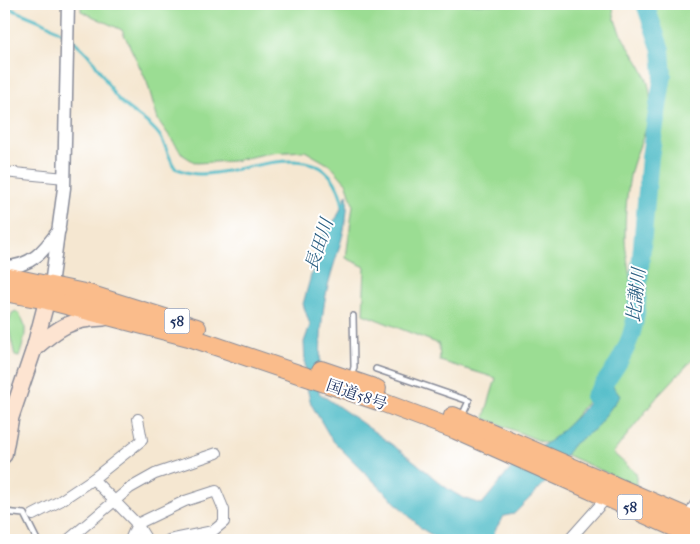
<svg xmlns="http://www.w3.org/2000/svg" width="700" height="544" font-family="'IM FELL French Canon','Noto Serif JP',serif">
  <rect width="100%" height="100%" fill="#fff"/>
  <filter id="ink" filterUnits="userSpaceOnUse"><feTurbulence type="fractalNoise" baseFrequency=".02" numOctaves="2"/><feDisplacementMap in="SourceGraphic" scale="10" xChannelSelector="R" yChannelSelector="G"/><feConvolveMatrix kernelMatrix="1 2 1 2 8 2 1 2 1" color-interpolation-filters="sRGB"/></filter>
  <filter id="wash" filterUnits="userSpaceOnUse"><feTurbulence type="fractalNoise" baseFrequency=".0096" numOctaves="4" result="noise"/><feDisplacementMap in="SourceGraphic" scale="20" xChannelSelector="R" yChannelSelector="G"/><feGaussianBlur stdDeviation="1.12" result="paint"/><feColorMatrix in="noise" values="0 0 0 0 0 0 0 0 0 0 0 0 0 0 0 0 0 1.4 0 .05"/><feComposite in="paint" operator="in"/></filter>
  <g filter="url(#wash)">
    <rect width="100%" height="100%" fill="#f5e7d1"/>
    <g fill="#9bdd93" stroke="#5b8678">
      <path d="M81 4H613C613 41 647 59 650 94 654 126 633 151 629 182 626 200 625 220 625 239 626 261 637 306 632 326 621 365 577 413 552 446L484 418 496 378 440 361 439 344 363 314 365 267 346 258 353 205 347 184 331 166 305 151 269 153 233 161 196 163 183 155 158 120 147 82 122 30 81 11Z"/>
      <path d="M646 4H696V349L694 358 657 397 613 453 636 473V486L553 449 616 369 635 324 652 141 663 82 661 50Z"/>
      <path d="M16 311C31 325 24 340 19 357L15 356 8 325 12 313Z"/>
    </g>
    <path fill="#4ebbc7" stroke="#347592" d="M347 194C350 227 334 258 327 290 319 324 321 359 319 393 348 413 378 434 406 455 434 475 447 496 482 504L513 466 554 438 581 412 607 378 620 396 595 429 574 444 547 481 514 514 504 516 495 530 493 540H440L422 529 332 440 311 404 306 384 304 342 310 325 303 304 322 236 337 217Z"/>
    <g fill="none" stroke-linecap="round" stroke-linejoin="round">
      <g stroke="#4ebbc7" stroke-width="3">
        <path d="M4 6 45 23 64 34"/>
        <path d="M71 39C94 56 100 72 114 94 126 112 148 118 160 136 166 146 169 158 175 168 183 171 192 175 201 174 249 174 330 129 343 206"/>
      </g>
      <path stroke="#4ebbc7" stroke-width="18" d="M594 397C614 371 632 347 636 313L650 157 663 75 661 50 645 4"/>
    </g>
  </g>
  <g filter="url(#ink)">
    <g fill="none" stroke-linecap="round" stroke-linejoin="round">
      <g stroke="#888b98" stroke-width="8">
        <g id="service">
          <path d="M376 369 469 401 462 416"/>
          <path d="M351 378 354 367 353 316"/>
          <path d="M4 512 24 514 37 540"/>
        </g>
      </g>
      <g stroke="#888b98" stroke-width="12">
        <g id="minor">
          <path d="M4 103V112"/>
          <path d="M4 172 65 178"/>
          <path d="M93 479 142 440 138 419"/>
          <path d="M33 515 60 501 93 479 137 524 147 540"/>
          <path d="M688 516 696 503"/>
          <path d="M68 540 130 488 155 474 217 453"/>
          <path d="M130 540 137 524 185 501 216 491 224 510V522L213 531 169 540"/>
          <path d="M569 540 610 494"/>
        </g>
      </g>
      <g stroke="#888b98" stroke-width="15">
        <g id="tertiary">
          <path d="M4 267C31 267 44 251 59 230"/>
          <path d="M51 285 64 188 68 4"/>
        </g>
      </g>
      <g stroke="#888b98" stroke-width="18">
        <g id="secondary">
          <path d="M34 349C59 327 70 319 104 318"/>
          <path d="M4 455 11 417 34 349 50 288"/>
        </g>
      </g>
      <g stroke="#888b98" stroke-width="20">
        <g id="trunk">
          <path d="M4 276 89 294 197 328"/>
          <path d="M4 292 47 300 189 337 384 403 456 430 696 537"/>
          <path d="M321 370 377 389"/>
          <path d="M453 416 696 521"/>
        </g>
      </g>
      <use href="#service" stroke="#fff" stroke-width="5"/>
      <use href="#minor" stroke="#fff" stroke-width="10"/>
      <use href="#tertiary" stroke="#fff" stroke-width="12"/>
      <use href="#secondary" stroke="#fde4d1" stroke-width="15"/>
      <use href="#trunk" stroke="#fabc8b" stroke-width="18"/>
    </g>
  </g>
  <g text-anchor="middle" stroke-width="4" stroke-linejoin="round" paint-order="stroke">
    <g fill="#fff" stroke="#5f6d8e" stroke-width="1">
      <rect x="164.5" y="308.5" width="25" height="25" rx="4"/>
      <rect x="617.5" y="494.5" width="25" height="25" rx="4"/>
    </g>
    <g font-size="15" font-weight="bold" fill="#1b2f5e">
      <text x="177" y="326">58</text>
      <text x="630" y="512">58</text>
    </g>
    <g font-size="16" fill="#1b2f5e" stroke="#fff">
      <text transform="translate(357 394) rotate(19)" y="6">国道58号</text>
    </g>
    <g font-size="18" font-style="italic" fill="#2d6083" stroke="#fff">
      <text transform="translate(319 245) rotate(-72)" y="6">長田川</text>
      <text transform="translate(636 295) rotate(-84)" y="6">比謝川</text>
    </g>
  </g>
  <rect width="700" height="544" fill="none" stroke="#fff" stroke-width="20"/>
</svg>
